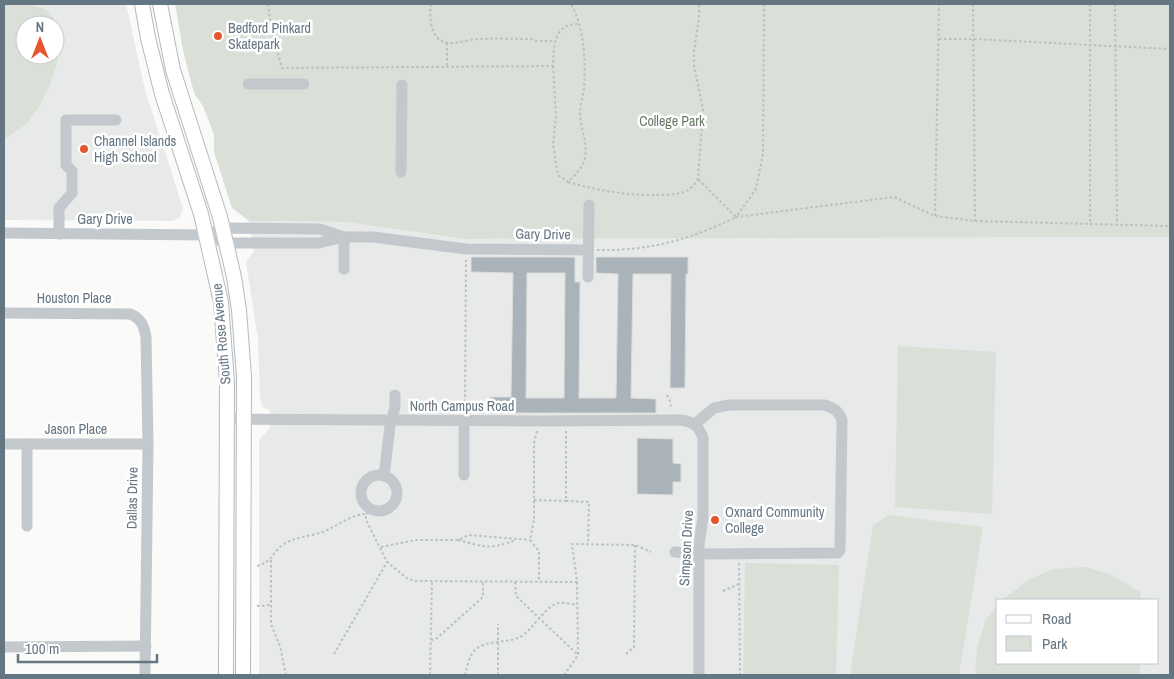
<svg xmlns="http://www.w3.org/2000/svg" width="1174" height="679" font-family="'Archivo Narrow',sans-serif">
  <rect width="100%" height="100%" fill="#fafaf8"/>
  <g fill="#e8e9e9" fill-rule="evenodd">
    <path d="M4 4H126L145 90 183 208 180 217 173 221 4 220ZM25 25H55V55H25Z"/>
    <path d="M249 221 344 222 465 239 1170 237V675H259V440L270 428V410L263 407 260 398 258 340 246 262 254 251ZM998 600H1158V663H998Z"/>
  </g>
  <g fill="#dadfd7" fill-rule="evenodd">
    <path d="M4 4H12V6C20 6 32 4 39 7 80 22 50 96 31 118 24 127 14 133 4 139ZM25 25H55V55H25Z"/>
    <path d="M175 4H1170V237L465 239 344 222 249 221 232 208 214 152V135L203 106 195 95 191 82 183 50Z"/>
    <path d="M898 346 996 352 992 514 895 507Z"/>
    <path d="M889 515 983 527 959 675H850L873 525Z"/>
    <path d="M745 563 839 565 836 675H743Z"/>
    <path d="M1085 567 1112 575 1140 592 1141 600H1002L1030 579 1053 569Z"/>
    <path d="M998 605V663H1140V675H975L977 647 986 619Z"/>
  </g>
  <g fill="#aab3b9" stroke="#dcdcda" fill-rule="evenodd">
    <path d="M471 257H575V282H580L579 398H616L618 274 596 273V257H688V274H686L685 388H670L671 274H633L631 398 656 399V413H490V397H511L513 273 471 272ZM527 273H565L564 398H526Z"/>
    <path d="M637 438 673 439V463L681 464V482H673V495L637 494Z"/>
  </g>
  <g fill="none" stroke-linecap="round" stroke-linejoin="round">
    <g stroke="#b5babe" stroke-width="16">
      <g id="major">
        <path d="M142 4 148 38 162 94 201 214 221 302 227 382 226 675"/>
        <path d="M160 4 173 70 220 217 234 277 239 310 244 377 243 675"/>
      </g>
    </g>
    <g stroke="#bbbfc2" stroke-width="2" stroke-dasharray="2.5 2.5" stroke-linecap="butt">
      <path d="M268 4 271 29 282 68 553 66C554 46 553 23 580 24"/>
      <path d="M431 4C429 17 430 41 448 43 458 44 469 39 479 39 496 38 514 39 531 39L536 41H554"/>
      <path d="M764 4 763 154 756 189 736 217 894 197 935 216 975 221 1170 226"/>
      <path d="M973 4 975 221"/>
      <path d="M1090 4V224"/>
      <path d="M1115 4 1117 225"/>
      <path d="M939 39H973L1170 49"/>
      <path d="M447 43V67"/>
      <path d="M553 66 556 116 553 145 558 175 568 182C575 175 583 168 585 158 588 142 580 128 580 112 580 104 584 95 584 86 586 60 584 27 571 4"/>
      <path d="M568 182C596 190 623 195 653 195 663 195 675 195 684 192 690 190 694 185 698 179L703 109 694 66V51L699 17V4"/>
      <path d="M935 216 939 4"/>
      <path d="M597 250C650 251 689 240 736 217L698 179"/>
      <path d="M667 395 670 401 671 409"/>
      <path d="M465 407 466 260"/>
      <path d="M537 431 534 443V519L530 540 539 551V582"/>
      <path d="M566 431V501L589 502 588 544"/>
      <path d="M534 500 566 501"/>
      <path d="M372 509 366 514V520L387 562 408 579 415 581 577 582"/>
      <path d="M458 540C485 547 489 550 516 540"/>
      <path d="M381 547 416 540H458L469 535 530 540"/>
      <path d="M271 560V624L280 646 286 675"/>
      <path d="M739 563 740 675"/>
      <path d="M257 566C273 561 270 556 280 547 293 536 309 537 323 532 338 526 349 515 366 514"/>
      <path d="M515 582 516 596 578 655"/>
      <path d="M723 591 739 584"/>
      <path d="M257 606 271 605"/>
      <path d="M431 640 436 639 483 597V582"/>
      <path d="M334 654 387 562"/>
      <path d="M626 654 634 647 635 545"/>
      <path d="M430 675 432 582"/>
      <path d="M465 675C467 667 469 656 475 650 487 639 506 644 520 637 532 631 544 607 558 603 563 602 571 604 577 605"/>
      <path d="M498 675V624"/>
      <path d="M564 675 578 655 577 582 572 544 635 545 651 552"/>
    </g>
    <g stroke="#c3c8cc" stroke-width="11">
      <path d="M248 84H304"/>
      <path d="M401 172 402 85"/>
      <path d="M217 230 223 228 320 229 344 237"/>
      <path d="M4 233 206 235 226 243H319L344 237H373L466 249 588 250"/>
      <path d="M59 234V208L72 193V171L66 165V120H116"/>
      <path d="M344 237V269"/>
      <path d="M588 277 589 205"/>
      <path d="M4 313 130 314C141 318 144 326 146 337L148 444 145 675"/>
      <path d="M227 419 538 421 681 420C693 422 699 426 703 438V517L699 545V675"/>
      <path d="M464 420V475"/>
      <path d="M4 444H148"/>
      <circle cx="379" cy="493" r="18"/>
      <path d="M384 476 390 426 395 407V395"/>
      <path d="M27 526V444"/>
      <path d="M675 552 708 554 838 553 840 550 842 420C839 411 834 408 825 405H729L714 408 695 424"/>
      <path d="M4 647 146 646"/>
    </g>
    <use href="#major" stroke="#fff" stroke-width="14"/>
  </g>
  <g fill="#e4572e" stroke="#fff" stroke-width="2">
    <circle cx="218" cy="36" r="5"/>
    <circle cx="84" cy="149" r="5"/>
    <circle cx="715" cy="520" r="5"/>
  </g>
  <g text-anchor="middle" stroke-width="5" stroke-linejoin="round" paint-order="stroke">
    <g font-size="14" fill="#657683" stroke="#fff" text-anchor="start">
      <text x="228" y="33">Bedford Pinkard<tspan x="228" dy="16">Skatepark</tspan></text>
      <text x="94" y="146">Channel Islands<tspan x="94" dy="16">High School</tspan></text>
      <text x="725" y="517">Oxnard Community<tspan x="725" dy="16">College</tspan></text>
    </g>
    <g font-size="14" fill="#687a64" stroke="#fff">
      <text x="672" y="126">College Park</text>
    </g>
    <g font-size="14" fill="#657683" stroke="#fff">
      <text x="105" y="224">Gary Drive</text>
      <text transform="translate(543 234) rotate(1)" y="5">Gary Drive</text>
      <text x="74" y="303">Houston Place</text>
      <text transform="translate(221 334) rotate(-95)" y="5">South Rose Avenue</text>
      <text x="462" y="411">North Campus Road</text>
      <text x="76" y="434">Jason Place</text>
      <text transform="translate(132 498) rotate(-89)" y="5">Dallas Drive</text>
      <text transform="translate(686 548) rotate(-87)" y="5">Simpson Drive</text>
    </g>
  </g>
  <rect width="1174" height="679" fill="none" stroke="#657683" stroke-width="10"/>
  <rect x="996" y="599" width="162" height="65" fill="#ffffff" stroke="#c1c8cd"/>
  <rect x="1006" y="615" width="25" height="8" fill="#ffffff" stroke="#c1c8cd"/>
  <text x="1042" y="624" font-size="15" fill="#657683">Road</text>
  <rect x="1006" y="636" width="25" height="15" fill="#dadfd7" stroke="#c1c8cd"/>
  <text x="1042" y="649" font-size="15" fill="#657683">Park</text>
  <g transform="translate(40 40)"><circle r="24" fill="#ffffff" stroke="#c1c8cd"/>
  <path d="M0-4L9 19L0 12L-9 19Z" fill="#e4572e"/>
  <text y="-8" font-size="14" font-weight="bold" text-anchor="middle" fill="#657683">N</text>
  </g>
  <path d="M18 654v8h139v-8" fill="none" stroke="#657683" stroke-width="2.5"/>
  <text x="25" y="654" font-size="15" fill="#657683" stroke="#ffffff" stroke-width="4" paint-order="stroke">100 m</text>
</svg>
